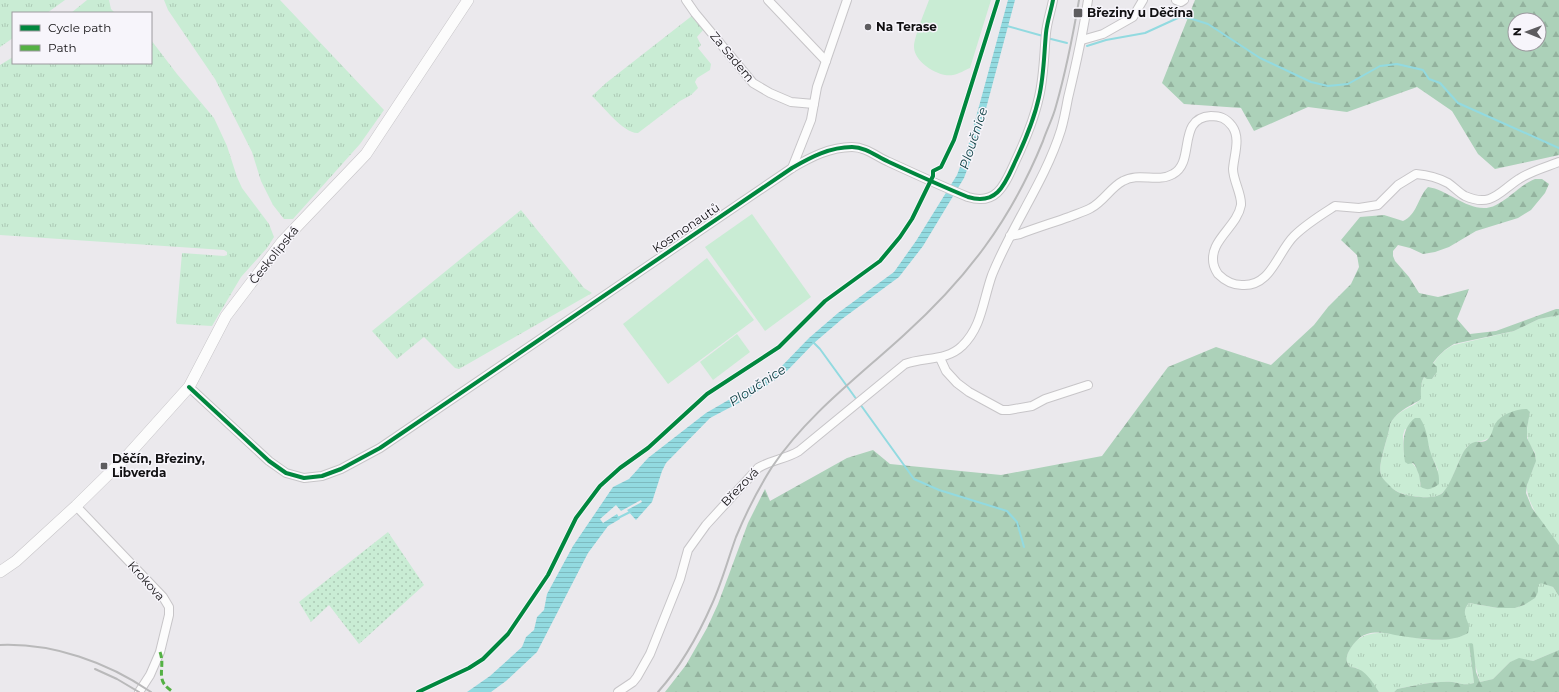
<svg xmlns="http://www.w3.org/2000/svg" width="1559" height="692" font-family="Montserrat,sans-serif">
  <defs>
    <pattern id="grass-tufts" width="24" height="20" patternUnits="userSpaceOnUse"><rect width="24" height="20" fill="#c9ecd4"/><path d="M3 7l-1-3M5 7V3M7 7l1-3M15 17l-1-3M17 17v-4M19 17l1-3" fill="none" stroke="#acc9b5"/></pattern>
    <pattern id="forest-firs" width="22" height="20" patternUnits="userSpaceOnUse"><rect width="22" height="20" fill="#acd1b9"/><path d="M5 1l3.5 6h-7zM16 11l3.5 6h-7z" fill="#93b29e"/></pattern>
    <pattern id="garden-dots" width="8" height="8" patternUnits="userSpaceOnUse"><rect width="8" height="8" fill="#c9ecd4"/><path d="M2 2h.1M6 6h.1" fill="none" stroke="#acc9b5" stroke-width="1.8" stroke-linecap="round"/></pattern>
    <pattern id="water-rules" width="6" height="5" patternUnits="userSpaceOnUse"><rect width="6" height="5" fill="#92dae0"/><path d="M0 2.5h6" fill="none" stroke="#7dbabf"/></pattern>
  </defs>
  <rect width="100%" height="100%" fill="#ebe9ed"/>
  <g fill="url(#grass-tufts)" fill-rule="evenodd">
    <path d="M0 0H65L47 13H13V38L0 47Z"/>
    <path d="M87 0H109L111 9 115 13H71Z"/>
    <path d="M164 0H280L384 110 360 144 293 219H284L273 205 261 181 252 152 215 79 168 10Z"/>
    <path d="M693 15 704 29 697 37 701 45 698 48 711 64 710 70 697 78 695 82 698 88 691 95 680 101 638 133C624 134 603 106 592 96L606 83Z"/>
    <path d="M151 40 177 74 214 118 227 146 237 177 242 188 269 224 274 237 267 248 241 277 212 326 177 324 176 322 182 253 224 256 227 255V252L224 250 0 235V65L13 57V63H151Z"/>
    <path d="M521 210 584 288 592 293 459 369 455 368 424 337 397 359 372 331Z"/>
    <path d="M1559 315V545C1548 536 1525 500 1527 486 1528 476 1538 465 1535 453 1534 450 1530 446 1529 443 1525 432 1528 422 1530 412L1494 428C1491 446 1477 437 1467 447 1457 459 1453 485 1442 493 1435 499 1421 497 1412 496 1402 494 1396 492 1388 485 1386 482 1382 479 1381 475 1377 466 1389 436 1390 424 1399 408 1412 409 1421 399 1421 391 1420 384 1424 377L1432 379C1437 372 1438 371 1433 364 1439 355 1445 349 1454 345L1514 331 1539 319ZM1405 429 1429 445 1430 453 1438 470 1421 487C1419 468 1417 468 1404 455L1403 435Z"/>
    <path d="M1541 582 1553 587 1559 596V650L1533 661 1519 659 1510 662 1493 679 1480 682 1469 644 1474 683C1463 686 1461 683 1452 682 1434 681 1415 686 1397 689L1394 692H1379L1357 668 1350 667C1346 662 1346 659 1348 653 1362 619 1404 638 1431 640 1442 640 1454 638 1464 635L1468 624C1463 617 1463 610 1469 603L1498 608H1515L1524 605 1538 592V584Z"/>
  </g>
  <g fill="url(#forest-firs)" fill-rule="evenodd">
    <path d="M1195 0H1559V155L1495 169 1478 154 1452 111 1417 87 1347 112 1308 107 1254 131 1241 108 1184 104 1162 83ZM1515 20H1539V44H1515Z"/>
    <path d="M1535 179H1542L1549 184 1545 193 1531 210 1518 218 1476 231 1449 247 1435 252 1423 254 1410 248 1398 245 1393 251V256L1395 261 1409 277 1419 293 1438 297 1469 289 1457 319 1470 334 1496 331 1556 309H1559V315L1539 319 1514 331 1454 344C1445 349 1439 355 1433 363L1437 367V372L1432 379H1427L1424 377C1420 384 1421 391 1421 399 1418 402 1416 402 1413 404 1403 409 1395 415 1390 424 1389 436 1377 465 1381 475 1382 478 1385 481 1388 484 1395 492 1401 494 1412 496 1421 497 1433 499 1441 494 1450 488 1458 461 1464 451 1474 436 1480 445 1487 440 1493 435 1492 429 1495 424 1501 414 1517 409 1527 409L1530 412 1527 428V438L1535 454 1536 461 1527 485 1526 493 1532 508 1559 545V596L1553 587 1541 583 1538 585V592L1535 598 1524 605 1515 608H1498L1469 603C1458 615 1473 622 1468 633 1448 645 1416 638 1395 635 1386 633 1376 631 1367 634 1358 637 1352 645 1348 653 1346 659 1346 662 1350 667 1365 668 1371 680 1379 692H665L686 665 707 628 718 604 748 523 765 489 770 501 847 458 873 450 890 464 1001 475 1102 456 1168 367 1216 347 1271 365 1314 325 1328 307 1351 284 1359 267 1357 255 1341 240 1360 217 1384 215 1403 221C1417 215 1418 197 1428 187 1450 190 1473 217 1496 205 1510 198 1520 185 1535 179Z"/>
    <path d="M1415 418H1420C1428 430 1427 442 1431 454 1435 465 1440 472 1439 484 1432 489 1428 491 1421 487L1419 475 1415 465 1413 463 1408 464 1405 462C1403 445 1401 429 1415 418Z"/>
    <path d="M1471 643 1473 644 1476 672 1480 682 1493 679 1510 662 1519 658 1533 661 1559 650V692H1394L1397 689C1415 686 1433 681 1452 682 1461 683 1463 686 1474 683L1469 644Z"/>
  </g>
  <path fill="url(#garden-dots)" d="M388 532 424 585 359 644 329 605 311 622 299 602Z"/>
  <g fill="#c9ecd4">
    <path d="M929 0H991L970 68C965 70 959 74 953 75 939 78 914 62 914 47 914 37 925 11 929 0Z"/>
    <path d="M752 214 811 297 765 331 705 247Z"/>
    <path d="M707 258 754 320 668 384 623 324Z"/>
    <path d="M737 334 750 352 713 380 700 362Z"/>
  </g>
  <path fill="url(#water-rules)" d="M1008 0H1015L976 146 964 178 923 246 899 277 842 319 814 343 784 374 748 398 710 418 666 463 662 471 652 502 636 520 627 510 642 502 641 500 621 511 616 505 600 519 603 523 617 514 620 519 608 526 588 553 537 652 506 681 491 692H467L490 676 522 647 526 637 534 630 537 617 544 610 547 594 573 546 613 487 629 479 648 458 706 413 744 391 780 368 809 338 838 313 894 272 916 241 957 175 969 143Z"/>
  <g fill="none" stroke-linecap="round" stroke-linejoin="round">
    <g stroke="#92dae0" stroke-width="2">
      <path d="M1007 26 1043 36"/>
      <path d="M1047 38 1067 43"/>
      <path d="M1087 46 1106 40 1145 33 1180 17 1189 18 1208 24 1260 58 1311 82 1328 86 1348 84 1380 66 1397 64 1423 70 1429 79 1440 83 1458 103 1559 148"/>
      <path d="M813 342 820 349 857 400"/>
      <path d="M860 404 914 479 939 490 1007 511 1017 522 1024 547"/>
      <path d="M618 518 632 511"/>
    </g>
    <g stroke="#c7c5c8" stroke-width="10">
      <g id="minor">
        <path d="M686 0 695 13 753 83 770 93 791 102 814 104"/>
        <path d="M768 0 826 61"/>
        <path d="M1176 0 1181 2 1184 0"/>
        <path d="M1082 40 1103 34 1133 17 1143 0"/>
        <path d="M792 168 811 120 817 87 847 0"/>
        <path d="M1010 236 1020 234C1036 228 1052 223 1069 217 1076 214 1084 212 1091 208 1103 202 1111 187 1123 181 1139 172 1158 183 1173 174 1196 162 1176 118 1211 116 1220 116 1226 118 1232 126 1241 138 1234 155 1233 169 1233 180 1242 195 1241 205 1237 228 1207 241 1214 266 1215 269 1216 271 1218 274 1225 281 1233 285 1242 285 1271 287 1277 253 1294 236 1306 224 1321 215 1335 206L1359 208 1378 205 1398 185 1416 174C1428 175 1437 177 1448 183 1454 187 1459 193 1465 196 1492 208 1500 191 1519 179 1531 171 1546 167 1559 162"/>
        <path d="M940 358 946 371 957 383 969 392 1002 410H1009L1032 406 1045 399 1088 385"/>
        <path d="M189 387 269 461 286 473 304 478 322 476 341 469 380 448 792 168C811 157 830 147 852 147 866 147 877 157 889 162 915 174 941 186 968 197 997 206 1005 184 1015 162 1025 141 1034 120 1039 97 1044 76 1044 54 1046 33 1047 22 1051 11 1053 0"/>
        <path d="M76 506 163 597 169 607V615L160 652 150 675 139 692"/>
        <path d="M618 692 633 682 637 677 650 654 680 579 688 550 706 525 758 468C771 460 786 459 799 451L905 364C923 357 947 361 962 346 982 327 983 300 992 275 1012 225 1045 181 1061 130 1064 120 1066 109 1068 98 1076 65 1083 33 1088 0"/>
      </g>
    </g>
    <g stroke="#c7c5c8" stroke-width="12">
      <path id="secondary" d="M0 572 16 561 76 506 128 455 189 387 226 316 282 242 366 154 468 0"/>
    </g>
    <use href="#minor" stroke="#fcfcfc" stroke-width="8"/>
    <use href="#secondary" stroke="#fcfcfc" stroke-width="11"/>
    <g stroke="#b9b9ba" stroke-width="2">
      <path d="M0 645C53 643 107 662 151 692"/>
      <path d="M95 669 117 679 139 692"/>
      <path d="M658 692C681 666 698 636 712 604 722 582 728 559 736 537 746 513 758 489 772 467 807 415 858 377 904 335 967 278 1011 220 1043 141 1047 129 1053 118 1056 106 1066 71 1073 35 1079 0"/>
    </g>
    <path stroke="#54b144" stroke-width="3" stroke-dasharray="6 3" stroke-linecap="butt" d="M160 652C164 663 160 670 162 679 163 685 169 689 173 692"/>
    <g stroke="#f7f5fb" stroke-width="6">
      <g id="cycleway">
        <path d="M189 387 269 461 286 473 304 478 322 476 341 469 380 448 792 168C811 157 830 147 852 147 866 147 877 157 889 162 915 174 941 186 968 197 997 206 1005 184 1015 162 1025 141 1034 120 1039 97 1044 76 1044 54 1046 33 1047 22 1051 11 1053 0"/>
        <path d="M418 692 469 668 483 659 508 634 548 575 576 518 600 486 620 468 648 448 707 394 779 347 825 301 880 261 900 237 912 219 933 176V171L941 167 954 140 998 0"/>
      </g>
    </g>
    <use href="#cycleway" stroke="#00873e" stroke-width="4"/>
  </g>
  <g fill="#5d5c5f" stroke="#f7f5fb" stroke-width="1.5">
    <rect x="1073" y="8" width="10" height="10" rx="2"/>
    <circle cx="868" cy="27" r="4"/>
    <rect x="100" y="462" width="8" height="8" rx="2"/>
  </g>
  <g text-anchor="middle" stroke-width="3" stroke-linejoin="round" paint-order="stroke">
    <g font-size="12" font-weight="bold" fill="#111012" stroke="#f7f5fb" text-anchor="start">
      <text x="1087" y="17">Březiny u Děčína</text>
      <text x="876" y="31">Na Terase</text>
      <text x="112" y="463">Děčín, Březiny,<tspan x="112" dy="14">Libverda</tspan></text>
    </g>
    <g font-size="12" fill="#111012" stroke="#f7f5fb">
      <text transform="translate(732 57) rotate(50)" y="4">Za Sadem</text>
      <text transform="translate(686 228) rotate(-34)" y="4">Kosmonautů</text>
      <text transform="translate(274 255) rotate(-51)" y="4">Českolipská</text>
      <text transform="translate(740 487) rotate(-46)" y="4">Březová</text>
      <text transform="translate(146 581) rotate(48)" y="4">Krokova</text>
    </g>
    <g font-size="13" font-style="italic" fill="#063a3d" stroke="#f7f5fb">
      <text transform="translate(973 138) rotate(-72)" y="5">Ploučnice</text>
      <text transform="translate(757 385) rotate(-33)" y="5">Ploučnice</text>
    </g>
  </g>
  <rect x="12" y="12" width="140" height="52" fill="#f7f5fb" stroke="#9b999e"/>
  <rect x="20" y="25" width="20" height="6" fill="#00873e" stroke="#9b999e"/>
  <text x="48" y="32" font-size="12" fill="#111012">Cycle path</text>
  <rect x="20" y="45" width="20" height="6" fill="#54b144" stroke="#9b999e"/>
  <text x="48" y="52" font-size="12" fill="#111012">Path</text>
  <g transform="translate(1527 32) rotate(271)"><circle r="19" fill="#f7f5fb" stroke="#9b999e"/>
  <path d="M0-3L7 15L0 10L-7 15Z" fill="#5d5c5f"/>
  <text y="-6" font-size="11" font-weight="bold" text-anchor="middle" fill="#111012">N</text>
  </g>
</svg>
